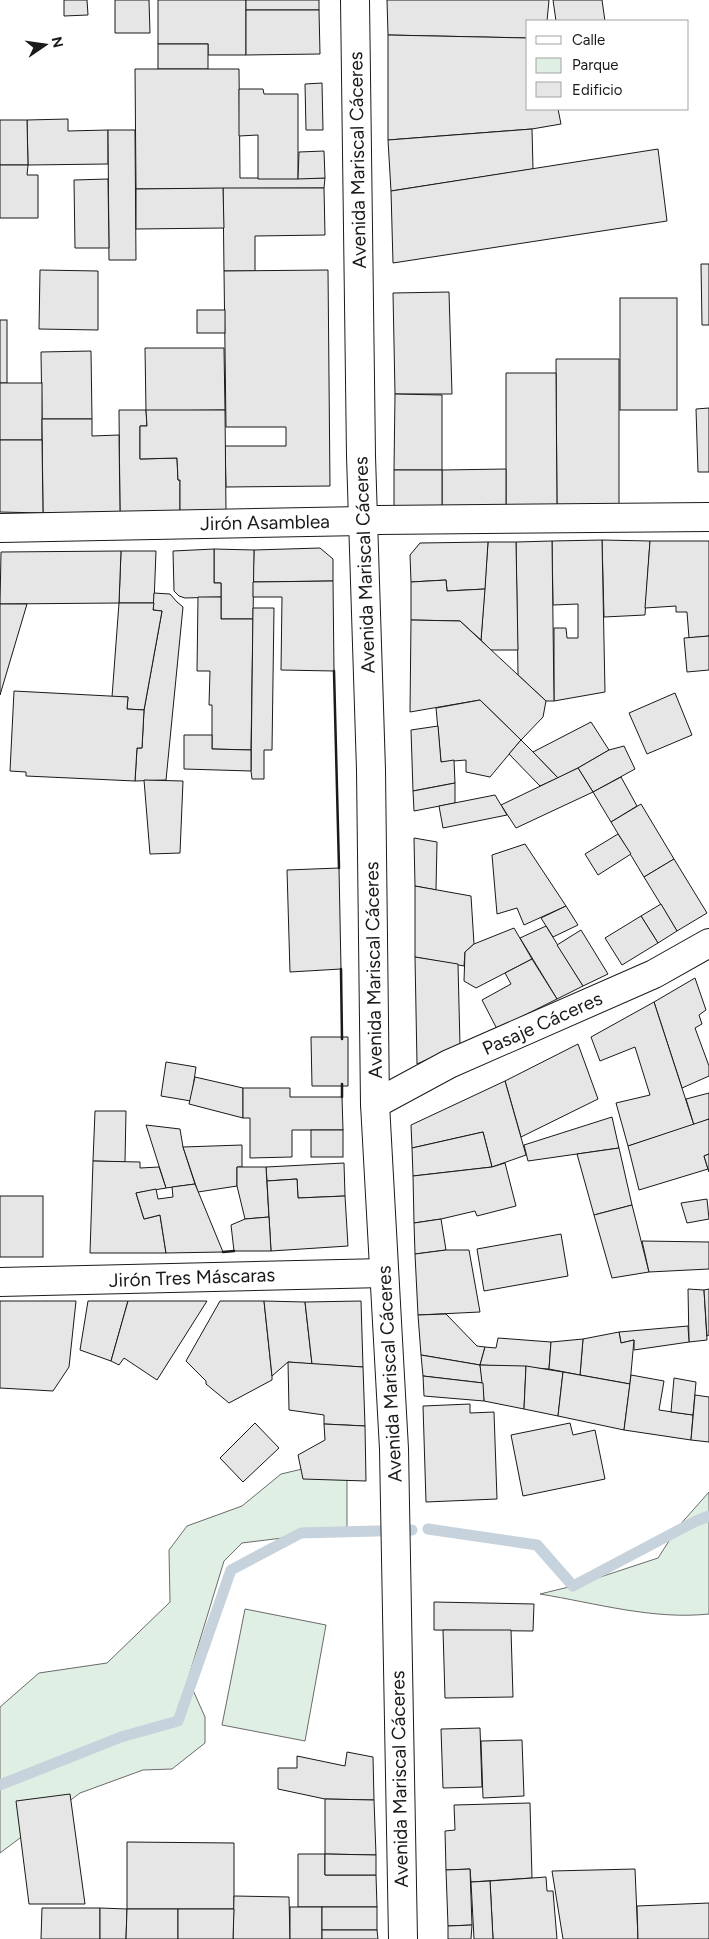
<svg xmlns="http://www.w3.org/2000/svg" width="709" height="1939" font-family="Figtree,sans-serif">
  <rect width="100%" height="100%" fill="#fff"/>
  <g fill="#e0efe3" stroke="#6a6a6a">
    <path d="M347 1461V1530L242 1543 224 1561 188 1679 205 1717V1743L172 1769 143 1770 80 1793 0 1853V1707L39 1673 107 1663 170 1602 169 1550 187 1526 242 1506 281 1474 315 1466Z"/>
    <path d="M709 1492V1614C653 1620 595 1603 540 1594L573 1586 658 1558 678 1527Z"/>
    <path d="M245 1609 326 1625 305 1741 222 1725Z"/>
  </g>
  <g fill="none" stroke-linecap="round" stroke-linejoin="round">
    <g stroke="#c6d2dc" stroke-width="11">
      <path d="M428 1529 537 1545 573 1586 696 1521 709 1516"/>
      <path d="M0 1785 121 1737 178 1721 231 1570 301 1533 412 1530"/>
    </g>
  </g>
  <g fill="#e6e6e6" stroke="#1a1a1a">
    <path d="M64 0H87L88 15 64 16Z"/>
    <path d="M115 0H149L150 33H115Z"/>
    <path d="M158 0H246V55H208V44H158Z"/>
    <rect x="246" y="0" width="73" height="10"/>
    <path d="M387 0H549L547 21H528V38L388 35Z"/>
    <path d="M553 0H602L605 21H556Z"/>
    <path d="M246 10H319L320 54 246 55Z"/>
    <path d="M388 35 528 38V109H558L561 124 532 129 388 140Z"/>
    <rect x="158" y="44" width="50" height="25"/>
    <path d="M135 69H239L240 178H325L324 188 136 189Z"/>
    <path d="M322 83 323 130H306L305 84Z"/>
    <path d="M239 89H263L264 94H298V179H258V135L239 136Z"/>
    <path d="M68 119V131L108 130V164L28 165 27 120Z"/>
    <path d="M0 120H27L28 165H0Z"/>
    <path d="M532 129 533 169 391 191 388 140Z"/>
    <path d="M108 130H135L136 260H109Z"/>
    <path d="M658 149 667 221 393 263 391 191Z"/>
    <path d="M324 151 325 178 298 179 299 152Z"/>
    <path d="M0 165H28L27 175H38V218H0Z"/>
    <path d="M108 179 109 248H75L74 180Z"/>
    <path d="M223 188H324L325 235 255 236V271H224Z"/>
    <path d="M223 188 224 228 136 229V189Z"/>
    <path d="M701 264H709V325H702Z"/>
    <path d="M40 270 98 271V330L39 329Z"/>
    <path d="M328 270 330 486 226 487 225 446H286V427H226L224 271Z"/>
    <path d="M449 292 452 394H395L393 293Z"/>
    <rect x="620" y="298" width="57" height="112"/>
    <rect x="197" y="310" width="28" height="23"/>
    <rect x="0" y="320" width="7" height="63"/>
    <path d="M145 348H224L225 410 146 411Z"/>
    <path d="M91 351 92 419H42L41 352Z"/>
    <path d="M556 359H619V509H557Z"/>
    <path d="M506 373H556L557 509H506Z"/>
    <rect x="0" y="383" width="42" height="57"/>
    <path d="M395 394 442 395V470H394Z"/>
    <path d="M709 408V472H698L696 409Z"/>
    <path d="M119 410H146L147 426H140V459L177 458 178 480H180V512H120Z"/>
    <path d="M146 410H225L226 511 180 512V480H178L177 458 140 459V426H147Z"/>
    <path d="M42 419H92V436L119 435 120 512 43 513Z"/>
    <path d="M0 440H42L43 513 0 512Z"/>
    <path d="M506 469V509H442V470Z"/>
    <path d="M394 470H442V509L394 510Z"/>
    <path d="M602 540 650 541 645 615 604 617Z"/>
    <path d="M602 540 605 692 554 701V628H566L567 638H578V604L553 605 552 541Z"/>
    <path d="M552 541 554 701H546L518 675 516 542Z"/>
    <path d="M650 541H709V636L689 638 687 612H676V606L645 608Z"/>
    <path d="M488 542H516L518 650H491L481 640Z"/>
    <path d="M488 542 485 589 447 591 446 580 411 582 410 555 420 543Z"/>
    <path d="M320 548 333 559V581L253 582 254 550Z"/>
    <path d="M214 549 254 550 253 619H221V583H214Z"/>
    <path d="M214 549V583H221V597L185 598 179 596 174 591 173 551Z"/>
    <path d="M121 551H156L154 603H119Z"/>
    <path d="M121 551 119 603 0 604 1 552Z"/>
    <path d="M446 580 447 591 485 589 481 640 460 621 411 620V582Z"/>
    <path d="M333 581 334 671 281 670 282 597H253V582Z"/>
    <path d="M154 593 170 594 177 602 183 607 166 780 135 781 137 748H142L144 710 162 611 153 610Z"/>
    <path d="M198 597H221V619H253L251 750 212 749V705H209L210 671H197Z"/>
    <path d="M119 603H154L153 610 162 611 144 710 127 709 128 697H112Z"/>
    <path d="M0 604H27L0 695Z"/>
    <path d="M253 608H274L272 750H264V779H252L251 771Z"/>
    <path d="M411 620 460 621 546 701 543 717 521 740 480 700 410 712Z"/>
    <path d="M709 636V670L687 672 684 638Z"/>
    <path d="M14 691 128 697 127 709 144 710 142 748H137L135 781 26 776V772L10 771Z"/>
    <path d="M675 693 692 735 647 754 629 713Z"/>
    <path d="M480 700 521 740 490 777 466 772V760L441 762 436 708Z"/>
    <path d="M591 722 609 750 578 768 558 778 533 752Z"/>
    <path d="M438 726 441 762 454 760 455 783 413 791 411 730Z"/>
    <path d="M184 735H212V749L251 750V771L184 769Z"/>
    <path d="M521 740 533 752 558 778 540 786 509 754Z"/>
    <path d="M624 746 635 769 593 792 578 768 609 750Z"/>
    <path d="M578 768 593 792 516 828 501 805Z"/>
    <path d="M621 777 637 806 611 822 593 792Z"/>
    <path d="M144 780 183 781 180 853 150 854Z"/>
    <path d="M455 783V803L414 811 413 791Z"/>
    <path d="M495 795 507 815 443 828 439 806Z"/>
    <path d="M641 804 674 859 644 877 611 822Z"/>
    <path d="M618 834 631 854 598 875 585 854Z"/>
    <path d="M414 838 437 842 436 890 415 886Z"/>
    <path d="M525 844 566 906 524 925 517 908 497 914 492 855Z"/>
    <path d="M674 859 707 913 677 931 644 877Z"/>
    <path d="M339 868 341 969 290 972 287 870Z"/>
    <path d="M415 886 471 896 474 944 465 952 464 966 415 957Z"/>
    <path d="M661 904 677 931 658 943 641 916Z"/>
    <path d="M566 906 578 925 553 937 541 918Z"/>
    <path d="M641 916 658 943 622 965 605 938Z"/>
    <path d="M546 926 583 986 557 999 520 938Z"/>
    <path d="M514 928 532 959 476 988 464 981 465 952 474 944Z"/>
    <path d="M581 930 608 974 583 986 557 945Z"/>
    <path d="M415 957 458 964 460 1045 417 1064Z"/>
    <path d="M532 959 557 999 497 1029 482 1000 511 984 505 973Z"/>
    <path d="M695 978 706 1010 699 1015 702 1024 695 1028 709 1066V1076L682 1088 654 1002Z"/>
    <path d="M654 1002 694 1125 628 1146 616 1103 650 1095 635 1047 600 1061 591 1037Z"/>
    <path d="M311 1037H348V1086H312Z"/>
    <path d="M578 1044 598 1099 521 1137 505 1081Z"/>
    <path d="M166 1062 196 1067 191 1101 161 1096Z"/>
    <path d="M195 1077 243 1088V1118L189 1104Z"/>
    <path d="M505 1081 526 1155 492 1167 483 1132 412 1148 411 1125Z"/>
    <path d="M243 1088H290V1097H342L343 1130H292V1157L250 1158V1118H243Z"/>
    <path d="M709 1093V1119L694 1125 686 1099Z"/>
    <path d="M95 1111H126L125 1162 93 1161Z"/>
    <path d="M612 1117 619 1148 528 1161 524 1145Z"/>
    <path d="M709 1119V1154L704 1156 708 1169 639 1190 628 1146Z"/>
    <path d="M146 1125 180 1129 183 1147 195 1184 166 1188Z"/>
    <rect x="311" y="1130" width="32" height="27"/>
    <path d="M483 1132 492 1167 413 1176 412 1148Z"/>
    <path d="M242 1145V1167H237V1186L198 1192 183 1147Z"/>
    <path d="M619 1148 632 1205 594 1215 577 1154Z"/>
    <path d="M709 1154V1172L704 1156Z"/>
    <path d="M93 1161 140 1162V1168L159 1167 166 1188 136 1193 144 1219 160 1215 166 1253H90Z"/>
    <path d="M344 1163 345 1196 298 1198 297 1179 267 1181 266 1167Z"/>
    <path d="M505 1163 516 1206 477 1216 475 1211 441 1219 414 1223 413 1176 492 1167Z"/>
    <path d="M237 1167H266L269 1217 245 1219 237 1186Z"/>
    <path d="M297 1179 298 1198 345 1196 348 1246 271 1251 267 1181Z"/>
    <path d="M195 1184 223 1252 166 1253 160 1215 144 1219 136 1193 156 1189 158 1199 173 1197 172 1187Z"/>
    <rect x="0" y="1196" width="43" height="61"/>
    <path d="M707 1199 709 1219 687 1223 681 1203Z"/>
    <path d="M632 1205 649 1272 612 1278 594 1215Z"/>
    <path d="M269 1217 271 1251H234L231 1225 245 1219Z"/>
    <path d="M441 1219 446 1250 415 1254 414 1223Z"/>
    <path d="M561 1234 568 1276 484 1291 477 1249Z"/>
    <path d="M642 1241 709 1242V1269L649 1272Z"/>
    <path d="M446 1250H469L480 1312 418 1315 415 1254Z"/>
    <path d="M688 1289 704 1290 707 1340 689 1342Z"/>
    <path d="M709 1289V1335L707 1336 704 1290Z"/>
    <path d="M0 1301H76L69 1367 53 1391 0 1388Z"/>
    <path d="M88 1301H128L111 1361 80 1350Z"/>
    <path d="M128 1301H207L157 1380 124 1358 119 1365 111 1361Z"/>
    <path d="M220 1301H264L272 1376V1380L229 1403 206 1384V1381L186 1361Z"/>
    <path d="M264 1301 305 1302 312 1364 288 1362 272 1376Z"/>
    <path d="M361 1301 363 1367 312 1364 305 1302Z"/>
    <path d="M446 1314 477 1346 485 1347 480 1365 421 1355 418 1315Z"/>
    <path d="M688 1326 689 1342 634 1350V1340L621 1343 619 1332Z"/>
    <path d="M619 1332 621 1343 634 1340 630 1384 580 1375 583 1339Z"/>
    <path d="M498 1338 551 1342 549 1369 480 1365 485 1347 496 1348Z"/>
    <path d="M583 1339 580 1375 549 1369 551 1342Z"/>
    <path d="M421 1355 480 1365 483 1383 423 1376Z"/>
    <path d="M288 1362 363 1367 365 1426 324 1424V1415L289 1410Z"/>
    <path d="M480 1365 526 1366 524 1409 484 1401Z"/>
    <path d="M526 1366 563 1372 558 1416 524 1409Z"/>
    <path d="M563 1372 630 1384 624 1430 558 1416Z"/>
    <path d="M631 1375 664 1381 659 1410 693 1415 691 1440 624 1430Z"/>
    <path d="M423 1376 483 1383 484 1401 424 1396Z"/>
    <path d="M674 1378 696 1382 693 1415 671 1412Z"/>
    <path d="M695 1395 709 1397V1442L691 1440Z"/>
    <path d="M470 1404V1413L494 1412 497 1499 426 1502 423 1406Z"/>
    <path d="M255 1423 279 1448 243 1482 220 1458Z"/>
    <path d="M570 1423 573 1435 595 1430 605 1479 523 1496 511 1435Z"/>
    <path d="M324 1424 365 1426 366 1481 303 1479 298 1455 325 1440Z"/>
    <path d="M434 1602 534 1604 533 1631 434 1630Z"/>
    <path d="M443 1630H511L513 1697 445 1698Z"/>
    <path d="M480 1728 482 1787 443 1788 441 1729Z"/>
    <path d="M522 1740 524 1796 483 1798 481 1741Z"/>
    <path d="M347 1752 373 1757 374 1800 325 1799 278 1789V1768H297V1756L345 1766Z"/>
    <path d="M70 1794 85 1904H29L16 1801Z"/>
    <path d="M325 1799 374 1800 376 1855 325 1854Z"/>
    <path d="M530 1803 532 1878 471 1882 470 1869 446 1870 445 1831 455 1830 454 1805Z"/>
    <path d="M127 1842 234 1843V1909H127Z"/>
    <path d="M298 1854H325V1875H376L377 1907H298Z"/>
    <path d="M325 1854 376 1855V1875H325Z"/>
    <path d="M470 1869 472 1925 448 1926 446 1870Z"/>
    <path d="M635 1869 638 1939H563L552 1871Z"/>
    <path d="M546 1877 547 1891H553L557 1939H493L490 1881Z"/>
    <path d="M490 1881 493 1939H474L471 1882Z"/>
    <path d="M234 1896 289 1897 290 1939H233Z"/>
    <path d="M709 1903V1939H638L637 1906Z"/>
    <rect x="290" y="1907" width="32" height="32"/>
    <rect x="322" y="1907" width="55" height="23"/>
    <path d="M42 1908H100V1939H41Z"/>
    <path d="M100 1908 127 1909 126 1939H100Z"/>
    <path d="M127 1909H178V1939H126Z"/>
    <path d="M178 1909H234L233 1939H178Z"/>
    <path d="M472 1925 471 1939H448V1926Z"/>
    <path d="M322 1930H377L378 1939H322Z"/>
  </g>
  <g fill="none" stroke-linecap="round" stroke-linejoin="round">
    <g stroke="#1a1a1a" stroke-width="30">
      <g id="street">
        <path d="M355 0 361 456 371 770 375 1104 394 1449 403 1939"/>
        <path d="M0 528 363 521 378 520 709 517"/>
        <path d="M375 1104 449 1064 654 974 709 943"/>
        <path d="M0 1282 384 1273"/>
      </g>
    </g>
    <use href="#street" stroke="#fff" stroke-width="28"/>
    <g stroke="#1a1a1a" stroke-width="2.5">
      <path d="M334 671 339 868"/>
      <path d="M341 969 342 1039"/>
      <path d="M342 1084V1097"/>
      <path d="M223 1252 234 1251"/>
    </g>
  </g>
  <g text-anchor="middle" stroke-width="4" stroke-linejoin="round" paint-order="stroke">
    <g font-size="19" fill="#1a1a1a" stroke="#fff">
      <text transform="translate(357 160) rotate(-91)" y="7">Avenida Mariscal Cáceres</text>
      <text transform="translate(265 522) rotate(-1)" y="7">Jirón Asamblea</text>
      <text transform="translate(364 565) rotate(-92)" y="7">Avenida Mariscal Cáceres</text>
      <text transform="translate(373 970) rotate(-91)" y="7">Avenida Mariscal Cáceres</text>
      <text transform="translate(542 1023) rotate(-24)" y="7">Pasaje Cáceres</text>
      <text transform="translate(192 1277) rotate(-2)" y="7">Jirón Tres Máscaras</text>
      <text transform="translate(389 1374) rotate(-93)" y="7">Avenida Mariscal Cáceres</text>
      <text transform="translate(399 1779) rotate(-91)" y="7">Avenida Mariscal Cáceres</text>
    </g>
  </g>
  <rect x="526" y="20" width="162" height="90" fill="#ffffff" stroke="#a3a3a3"/>
  <rect x="536" y="36" width="25" height="8" fill="#ffffff" stroke="#a3a3a3"/>
  <text x="572" y="45" font-size="15" fill="#1a1a1a">Calle</text>
  <rect x="536" y="58" width="25" height="15" fill="#e0efe3" stroke="#a3a3a3"/>
  <text x="572" y="70" font-size="15" fill="#1a1a1a">Parque</text>
  <rect x="536" y="82" width="25" height="15" fill="#e6e6e6" stroke="#a3a3a3"/>
  <text x="572" y="95" font-size="15" fill="#1a1a1a">Edificio</text>
  <g transform="translate(45 45) rotate(77)" stroke="#ffffff" stroke-width="4" paint-order="stroke">
  <path d="M0-4L9 19L0 12L-9 19Z" fill="#1a1a1a"/>
  <text y="-8" font-size="14" font-weight="bold" text-anchor="middle" fill="#1a1a1a">N</text>
  </g>
</svg>
